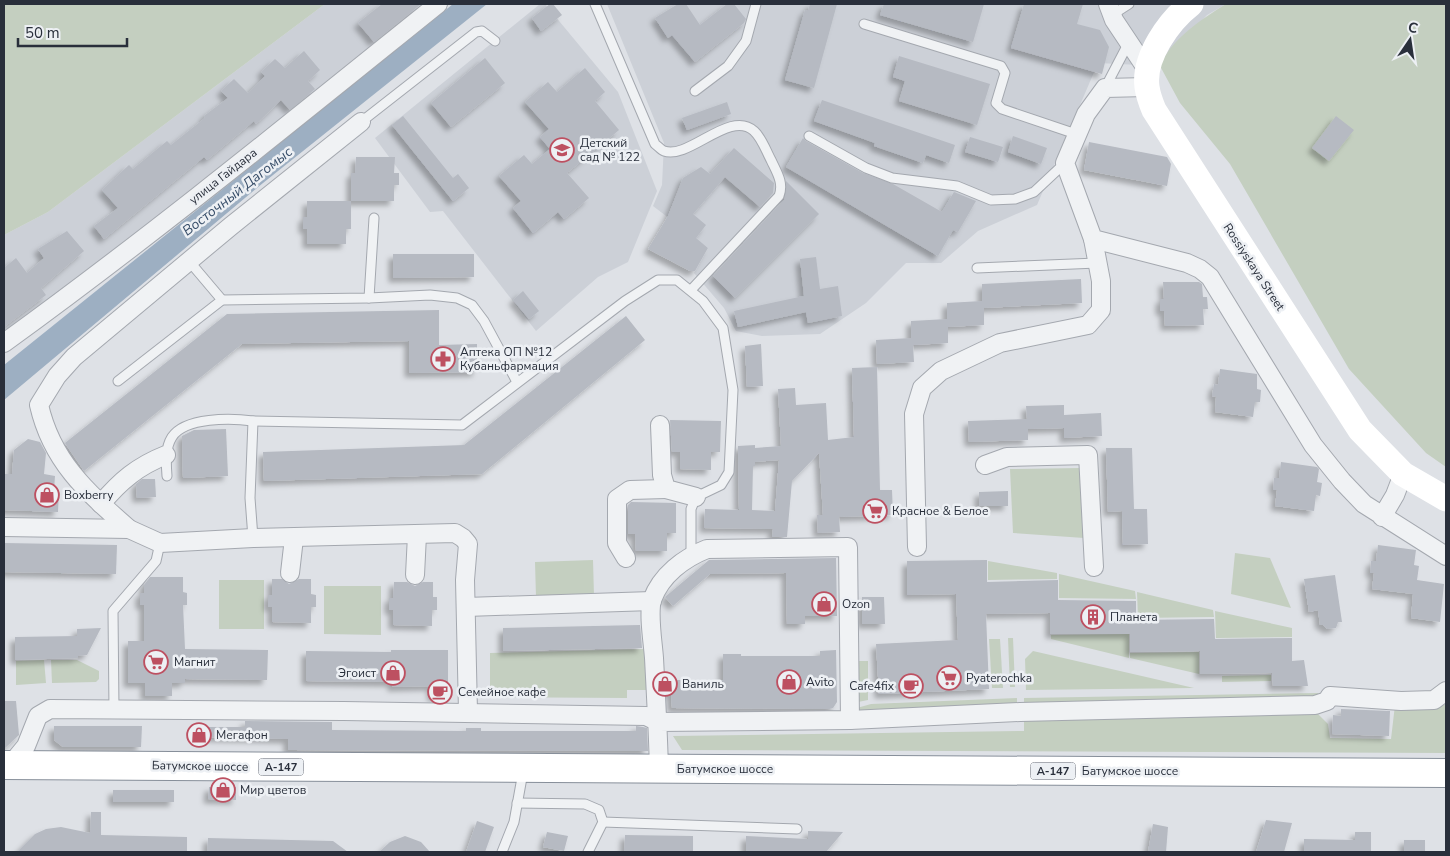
<svg xmlns="http://www.w3.org/2000/svg" width="1450" height="856" font-family="'Nunito Sans',sans-serif">
  <defs>
    <filter id="shadow"><feDropShadow dx="-4.5" dy="4.5" stdDeviation="2.5" flood-color="#0004"/></filter>
  </defs>
  <rect width="100%" height="100%" fill="#dee1e6"/>
  <g fill="#ccd0d7">
    <path d="M325 4H438L4 350V235L48 212Z"/>
    <path d="M540 4H545L618 92 657 191 628 262 598 277 536 331 443 211 430 212 375 138Z"/>
    <path d="M607 4H1226L1207 15 1160 66 1098 63 1037 205 978 231 941 263H906L866 303 820 334 762 336 736 331 724 308 694 273 708 248 653 206 662 185 664 143Z"/>
  </g>
  <g fill="#c4cfc0">
    <path d="M4 4H325L48 212 4 235Z"/>
    <path d="M1226 4H1446V467L1426 453 1349 369 1230 164 1180 103 1160 66C1171 39 1202 19 1226 4Z"/>
    <path d="M1080 468 1084 538 1013 533 1010 469Z"/>
    <path d="M1235 553 1270 558 1291 608 1231 594Z"/>
    <path d="M593 560 594 596 536 597 535 562Z"/>
    <path d="M988 561 1057 573V579L988 580Z"/>
    <path d="M1059 574 1135 591 1136 599 1059 598Z"/>
    <rect x="219" y="580" width="45" height="49"/>
    <path d="M324 586H381V635L324 634Z"/>
    <path d="M1137 592 1213 610 1214 617 1138 618Z"/>
    <path d="M1215 611 1292 628V637L1216 638Z"/>
    <path d="M1129 634V658L1051 639V635Z"/>
    <path d="M1008 638H1013L1015 687H1010Z"/>
    <path d="M989 639H1000L1003 688H992Z"/>
    <path d="M644 649 647 690H627V698L490 697V653Z"/>
    <path d="M1033 651 1194 688 1026 690 1025 659Z"/>
    <path d="M1199 652V674L1130 658V653Z"/>
    <path d="M44 660 46 683 16 685V661Z"/>
    <path d="M51 660H77L99 671V679L96 682 52 683Z"/>
    <path d="M857 661H868V700L858 702Z"/>
    <path d="M1271 675V681L1222 682V676Z"/>
    <path d="M1318 693 1322 699 1024 705V698Z"/>
    <path d="M1017 698V705L857 713V708L871 704Z"/>
    <path d="M1395 705H1446V753L682 750 673 736 1024 731V716L1314 710 1328 724 1330 738 1391 739Z"/>
  </g>
  <path fill="#9dafc2" d="M453 4H487L263 183 4 400V365Z"/>
  <g fill="#b6bac2" fill-rule="evenodd" filter="url(#shadow)">
    <path d="M382 4H421L374 42 358 23Z"/>
    <path d="M550 4H553L562 15 541 31 532 18Z"/>
    <path d="M678 4H686L700 25 727 4H734L746 19 744 23 695 62 672 35 668 38 655 18Z"/>
    <path d="M810 4H837L814 88 785 80 805 10 808 11Z"/>
    <path d="M884 4H984L973 42 880 15Z"/>
    <path d="M1024 4H1083L1077 24 1100 30 1109 47 1102 74 1011 48Z"/>
    <path d="M304 51 320 70 308 81 315 89 290 110 281 100 256 124 254 121 207 160 204 157 104 239 94 226 118 208 102 190 129 165 133 169 167 141 171 145 205 118 204 116 228 98 221 91 234 79 248 93 265 76 261 72 275 59 285 68Z"/>
    <path d="M899 56 990 84 977 125 899 101 905 81 893 77Z"/>
    <path d="M485 58 505 83 451 127 431 103Z"/>
    <path d="M585 68 605 92 595 101 619 130 567 173 589 198 564 219 558 212 533 233 513 208 521 201 499 176 524 155 532 164 550 149 540 137 549 129 525 102 548 82 557 92Z"/>
    <path d="M822 100 955 145 949 163 926 155 923 163 874 146 875 143 814 121Z"/>
    <path d="M727 102 731 114 687 130 682 118Z"/>
    <path d="M403 116 453 178 458 174 469 188 453 201 392 125Z"/>
    <path d="M1336 116 1354 130 1329 161 1312 148Z"/>
    <path d="M1013 136 1047 148 1041 164 1008 152Z"/>
    <path d="M970 137 1003 147 998 162 965 152Z"/>
    <path d="M803 138 806 141 863 173 893 184 942 212 954 192 976 201 958 232 953 230 938 256 786 167Z"/>
    <path d="M1089 142 1167 157 1171 164 1167 186 1084 170Z"/>
    <path d="M734 148 774 183 773 193 760 207 725 177 693 214 706 225 696 238 708 248 695 271H690L648 249 668 216 683 178 701 167 710 174Z"/>
    <path d="M356 157H395L394 173H399V185H394V201H351V173H355Z"/>
    <path d="M786 181 819 214 735 298 713 276 784 200Z"/>
    <path d="M307 201H351V229H346V244H307V229H303V217H307Z"/>
    <path d="M67 231 84 251 41 288 46 295 4 327V268L16 258 27 273 44 258 38 249Z"/>
    <path d="M393 254H474V277L393 278Z"/>
    <path d="M816 257 820 289 838 286 842 316 808 323 806 312 738 327 734 311 804 296 800 259Z"/>
    <path d="M1081 279 1082 303 984 308V325L948 327V343L913 345 914 362 877 364 876 340 911 338V321L947 319V303L982 301V284Z"/>
    <path d="M1163 282H1199L1202 284 1203 297H1207L1208 309H1203L1204 325 1165 326 1164 311H1160V299H1164Z"/>
    <path d="M523 291 539 311 529 319 513 300Z"/>
    <path d="M439 310V345L477 344V372L409 373V341L242 344 84 471 65 443 227 314Z"/>
    <path d="M626 316 645 340 482 474 264 481 263 452 464 445Z"/>
    <path d="M761 344 763 386 747 387 745 346Z"/>
    <path d="M877 367 880 490H892L893 515 839 517 840 532 818 533 817 515H823L819 453 792 481 787 537H772L773 529 704 528 705 509 739 510 738 446 755 445V448L781 446 778 389 795 388 796 405 826 403 828 440 854 437 852 368ZM779 460 775 511 752 510 753 466H755V462Z"/>
    <path d="M1220 369 1257 374V389L1261 390 1260 402H1255L1253 417 1215 412 1216 397 1212 396 1214 384 1218 385Z"/>
    <path d="M1064 405V415L1101 413 1102 436 1064 438V428L1028 429V440L969 442 968 421 1027 419 1026 406Z"/>
    <path d="M670 420 721 421 720 452H711V470L680 469V452H672Z"/>
    <path d="M226 429 228 476 183 478 182 436 194 430Z"/>
    <path d="M28 439 40 442 46 453 44 474 55 476 54 490H59L58 512 4 510V474H12L14 450Z"/>
    <path d="M1106 448H1132L1134 509H1147L1148 544 1123 545 1122 511 1108 512Z"/>
    <path d="M1281 462 1317 467 1319 469 1317 482 1322 483 1320 496 1316 495 1314 511 1275 506 1277 490H1273L1274 478H1279Z"/>
    <path d="M142 479H155L156 497 137 498 136 484Z"/>
    <path d="M1008 491V506H979V492Z"/>
    <path d="M631 502 676 503V533H667V551H636L635 534H628V505Z"/>
    <path d="M4 543 117 545 116 574 4 572Z"/>
    <path d="M1378 545 1416 550 1414 565 1419 566 1417 580 1444 584 1440 622 1411 618 1413 594 1372 589 1374 573H1370L1371 561H1376Z"/>
    <path d="M836 558 837 616H805V624H787L786 573 710 574 673 606 665 597 709 560Z"/>
    <path d="M987 560V582L1058 580V600L1136 601V620L1214 619 1215 639 1292 638V661L1304 660 1308 686H1273L1272 673 1200 674V651L1130 652V634H1050V613L986 614 989 689 879 694 876 644 958 640 956 594 907 595V561Z"/>
    <path d="M1335 575 1342 622H1338L1336 628 1327 629 1323 625H1320L1318 610 1309 612 1304 579Z"/>
    <path d="M150 577H183V592L187 593V605H183L185 649 268 650 267 680 185 679V683H172V696H145V683H128V641H144V605H140V593H144V585Z"/>
    <path d="M272 579H282L289 584 299 579H311V594L316 595V607H311V623L272 622V607H268V595H272Z"/>
    <path d="M394 582H407L415 586 423 582H433V597H437V610H432V626L393 625V610H389V598H393Z"/>
    <path d="M862 597H884L885 624H862Z"/>
    <path d="M640 625 642 648 503 651V628Z"/>
    <path d="M101 628 87 655 78 656V658L15 660V637L77 636V629Z"/>
    <path d="M391 650H448V697H432L431 686 392 687V682L306 681V651L391 652Z"/>
    <path d="M836 650 837 702 833 708 829 709 672 708 671 693H666V680H723V654H741V656H820V651Z"/>
    <path d="M4 701H16L19 735 4 749Z"/>
    <path d="M1341 709 1390 711 1389 736 1332 734 1333 715 1341 716Z"/>
    <path d="M245 721 332 722V730L466 731V728H481V731H636V726L643 727 647 728 648 751 288 750V739L199 737V727H245Z"/>
    <path d="M54 726H142L141 747H63L54 740Z"/>
    <path d="M209 787H236V800L208 799Z"/>
    <rect x="113" y="790" width="61" height="12"/>
    <path d="M91 812H101V835L187 837V852H17L35 834 46 829 61 827 90 833Z"/>
    <path d="M1266 820 1292 823 1284 852H1256Z"/>
    <path d="M477 821 494 827 485 852H466Z"/>
    <path d="M1153 824 1168 827 1166 852H1148Z"/>
    <path d="M808 831 843 832 826 852H746V836L808 839Z"/>
    <path d="M547 832 568 836 564 851 543 847Z"/>
    <path d="M1355 832H1371V852H1304V839L1355 840Z"/>
    <path d="M625 835 693 836V852H624Z"/>
    <path d="M405 836 421 842 430 852H379L390 842Z"/>
    <path d="M208 838 333 841 348 852H207Z"/>
    <rect x="1404" y="840" width="21" height="12"/>
  </g>
  <g fill="none" stroke-linecap="round" stroke-linejoin="round">
    <g stroke="#a4a8af" stroke-width="11">
      <g id="service">
        <path d="M595 4 655 144C658 146 661 150 664 151 689 160 730 109 754 131 762 138 766 151 771 160 777 173 784 183 779 196L691 290"/>
        <path d="M1112 15 1129 4"/>
        <path d="M864 24 1001 66 1005 73 996 103 1002 109 1076 134"/>
        <path d="M1105 88 1128 44"/>
        <path d="M695 91 728 66 746 41 756 4"/>
        <path d="M361 122 476 32 482 31 495 41"/>
        <path d="M809 136 866 168 892 178 957 186 991 200 1015 199 1034 192 1065 163"/>
        <path d="M189 261 222 300"/>
        <path d="M977 268 1097 263"/>
        <path d="M369 298 374 218"/>
        <path d="M118 381 222 300 369 298 430 295 457 298 472 305 484 321 517 382"/>
        <path d="M253 421 250 498 253 538"/>
        <path d="M167 476C166 463 165 448 172 437 185 417 231 418 253 421L462 425 625 301 658 280H677L703 301 723 328 733 390 729 472 721 485 696 497 691 509V555"/>
        <path d="M114 710 113 611 156 561 160 543"/>
        <path d="M517 803 585 804 599 810 603 822 588 852"/>
        <path d="M603 822 797 829"/>
        <path d="M502 852 514 822 523 772"/>
      </g>
    </g>
    <g stroke="#a4a8af" stroke-width="20">
      <g id="minor">
        <path d="M1108 4 1114 20 1148 71"/>
        <path d="M1147 87 1105 88 1086 114 1065 163 1093 239 1187 263 1200 269 1210 277 1313 445 1342 481 1364 504 1446 556"/>
        <path d="M4 343C153 235 295 119 438 4"/>
        <path d="M660 425 662 475 666 489 696 497"/>
        <path d="M985 465 1007 457 1088 455 1094 567"/>
        <path d="M101 504C120 481 138 466 166 455"/>
        <path d="M1382 517 1395 495 1403 474"/>
        <path d="M4 527 129 529 160 543 253 538 455 533 463 538 468 544 465 580 468 712"/>
        <path d="M129 529C87 492 52 462 39 405L57 376 74 357 231 226 361 122"/>
        <path d="M917 547 914 414 922 388 941 371 1000 343 1088 325 1101 310V281L1093 239"/>
        <path d="M626 558 617 543V499L630 490 666 489"/>
        <path d="M290 573 294 538"/>
        <path d="M415 575 417 535"/>
        <path d="M466 607 652 601"/>
        <path d="M850 720 1020 712 1315 705 1327 701 1330 696 1401 701 1434 700 1446 691"/>
        <path d="M7 769 26 746 38 716 50 709 344 711 646 716 658 722 850 720 848 547 707 549C684 558 661 575 652 600 648 614 653 643 654 658 656 695 658 732 659 769"/>
      </g>
    </g>
    <g stroke="#878f9a" stroke-width="30">
      <path id="trunk" d="M4 765 1446 773"/>
    </g>
    <use href="#service" stroke="#f0f2f4" stroke-width="9"/>
    <use href="#minor" stroke="#f0f2f4" stroke-width="18"/>
    <path stroke="#fff" stroke-width="25" d="M1191 4C1169 21 1143 57 1147 87 1148 94 1151 103 1154 110L1360 430 1403 474 1446 499"/>
    <use href="#trunk" stroke="#fff" stroke-width="28"/>
  </g>
  <defs>
    <g id="school-ring" transform="scale(1.25)"><circle r="9.5" fill="#edf0f4" stroke="#bd5061" stroke-width="1.5"/><path d="M0-5L7-2L0 1L-7-2ZM-4 1L0 2.5L4 1V4Q0 6-4 4Z" fill="#bd5061"/></g>
    <g id="pharmacy-ring" transform="scale(1.25)"><circle r="9.5" fill="#edf0f4" stroke="#bd5061" stroke-width="1.5"/><path d="M-2-6h4v4h4v4h-4v4h-4v-4h-4v-4h4Z" fill="#bd5061"/></g>
    <g id="shop-ring" transform="scale(1.25)"><circle r="9.5" fill="#edf0f4" stroke="#bd5061" stroke-width="1.5"/><path d="M-5-2.5h2.3a2.7 3.5 0 0 1 5.4 0H5L5.5 6h-11ZM-1.5-2.5h3a1.5 2.3 0 0 0-3 0Z" fill="#bd5061"/></g>
    <g id="supermarket-ring" transform="scale(1.25)"><circle r="9.5" fill="#edf0f4" stroke="#bd5061" stroke-width="1.5"/><path d="M-6-5.5h2.5l.6 2H6L4.5 2H-2.5L-4.4-4H-6ZM-1.5 3.2a1.3 1.3 0 1 0 .1 0ZM3 3.2a1.3 1.3 0 1 0 .1 0Z" fill="#bd5061"/></g>
    <g id="building-ring" transform="scale(1.25)"><circle r="9.5" fill="#edf0f4" stroke="#bd5061" stroke-width="1.5"/><path d="M-4-6H4V6H1V3H-1V6H-4ZM-2.5-4.3h1.7v1.8h-1.7ZM.8-4.3h1.7v1.8H.8ZM-2.5-1h1.7V.8h-1.7ZM.8-1h1.7V.8H.8Z" fill="#bd5061"/></g>
    <g id="cafe-ring" transform="scale(1.25)"><circle r="9.5" fill="#edf0f4" stroke="#bd5061" stroke-width="1.5"/><path d="M-5.5-4.5H6V0H3Q3 3.5 0 3.5H-2.5Q-5.5 3.5-5.5 0ZM3-3.2v2h1.7v-2ZM-6 4.5H4V6H-6Z" fill="#bd5061"/></g>
  </defs>
  <g fill-rule="evenodd">
    <use href="#school-ring" x="562" y="150"/>
    <use href="#pharmacy-ring" x="443" y="359"/>
    <use href="#shop-ring" x="47" y="495"/>
    <use href="#supermarket-ring" x="875" y="511"/>
    <use href="#shop-ring" x="824" y="604"/>
    <use href="#building-ring" x="1093" y="617"/>
    <use href="#supermarket-ring" x="156" y="662"/>
    <use href="#shop-ring" x="393" y="673"/>
    <use href="#supermarket-ring" x="949" y="678"/>
    <use href="#shop-ring" x="789" y="682"/>
    <use href="#shop-ring" x="665" y="684"/>
    <use href="#cafe-ring" x="911" y="686"/>
    <use href="#cafe-ring" x="440" y="692"/>
    <use href="#shop-ring" x="199" y="735"/>
    <use href="#shop-ring" x="223" y="790"/>
  </g>
  <g text-anchor="middle" stroke-width="5" stroke-linejoin="round" paint-order="stroke">
    <g fill="#edf0f4" stroke="#646972" stroke-width="1">
      <rect x="258.5" y="758.5" width="45" height="17" rx="4"/>
      <rect x="1030.5" y="762.5" width="45" height="17" rx="4"/>
    </g>
    <g font-size="11" font-weight="bold" fill="#292f3b">
      <text x="281" y="771">А-147</text>
      <text x="1053" y="775">А-147</text>
    </g>
    <g font-size="12" fill="#292f3b" stroke="#edf0f4" text-anchor="start">
      <text x="580" y="147">Детский<tspan x="580" dy="14">сад № 122</tspan></text>
      <text x="460" y="356">Аптека ОП №12<tspan x="460" dy="14">Кубаньфармация</tspan></text>
      <text x="64" y="499">Boxberry</text>
      <text x="892" y="515">Красное &amp; Белое</text>
      <text x="842" y="608">Ozon</text>
      <text x="1110" y="621">Планета</text>
      <text x="174" y="666">Магнит</text>
      <text x="376" y="677" text-anchor="end">Эгоист</text>
      <text x="966" y="682">Pyaterochka</text>
      <text x="806" y="686">Avito</text>
      <text x="682" y="688">Ваниль</text>
      <text x="894" y="690" text-anchor="end">Cafe4fix</text>
      <text x="458" y="696">Семейное кафе</text>
      <text x="216" y="739">Мегафон</text>
      <text x="240" y="794">Мир цветов</text>
    </g>
    <g font-size="12" fill="#292f3b" stroke="#edf0f4">
      <text transform="translate(223 176) rotate(-38)" y="4">улица Гайдара</text>
      <text transform="translate(1254 267) rotate(57)" y="4">Rossiyskaya Street</text>
      <text transform="translate(200 766) rotate(1)" y="4">Батумское шоссе</text>
      <text x="725" y="773">Батумское шоссе</text>
      <text x="1130" y="775">Батумское шоссе</text>
    </g>
    <g font-size="14" font-style="italic" fill="#384e69" stroke="#edf0f4">
      <text transform="translate(237 191) rotate(-38)" y="5">Восточный Дагомыс</text>
    </g>
  </g>
  <rect width="1450" height="856" fill="none" stroke="#292f3b" stroke-width="10"/>
  <g transform="translate(1410 40) rotate(13)" stroke="#edf0f4" stroke-width="4" paint-order="stroke">
  <path d="M0-4L9 19L0 12L-9 19Z" fill="#292f3b"/>
  <text y="-8" font-size="14" font-weight="bold" text-anchor="middle" fill="#292f3b">С</text>
  </g>
  <path d="M18 38v8h109v-8" fill="none" stroke="#292f3b" stroke-width="2.5"/>
  <text x="25" y="38" font-size="15" fill="#292f3b" stroke="#edf0f4" stroke-width="4" paint-order="stroke">50 m</text>
</svg>
